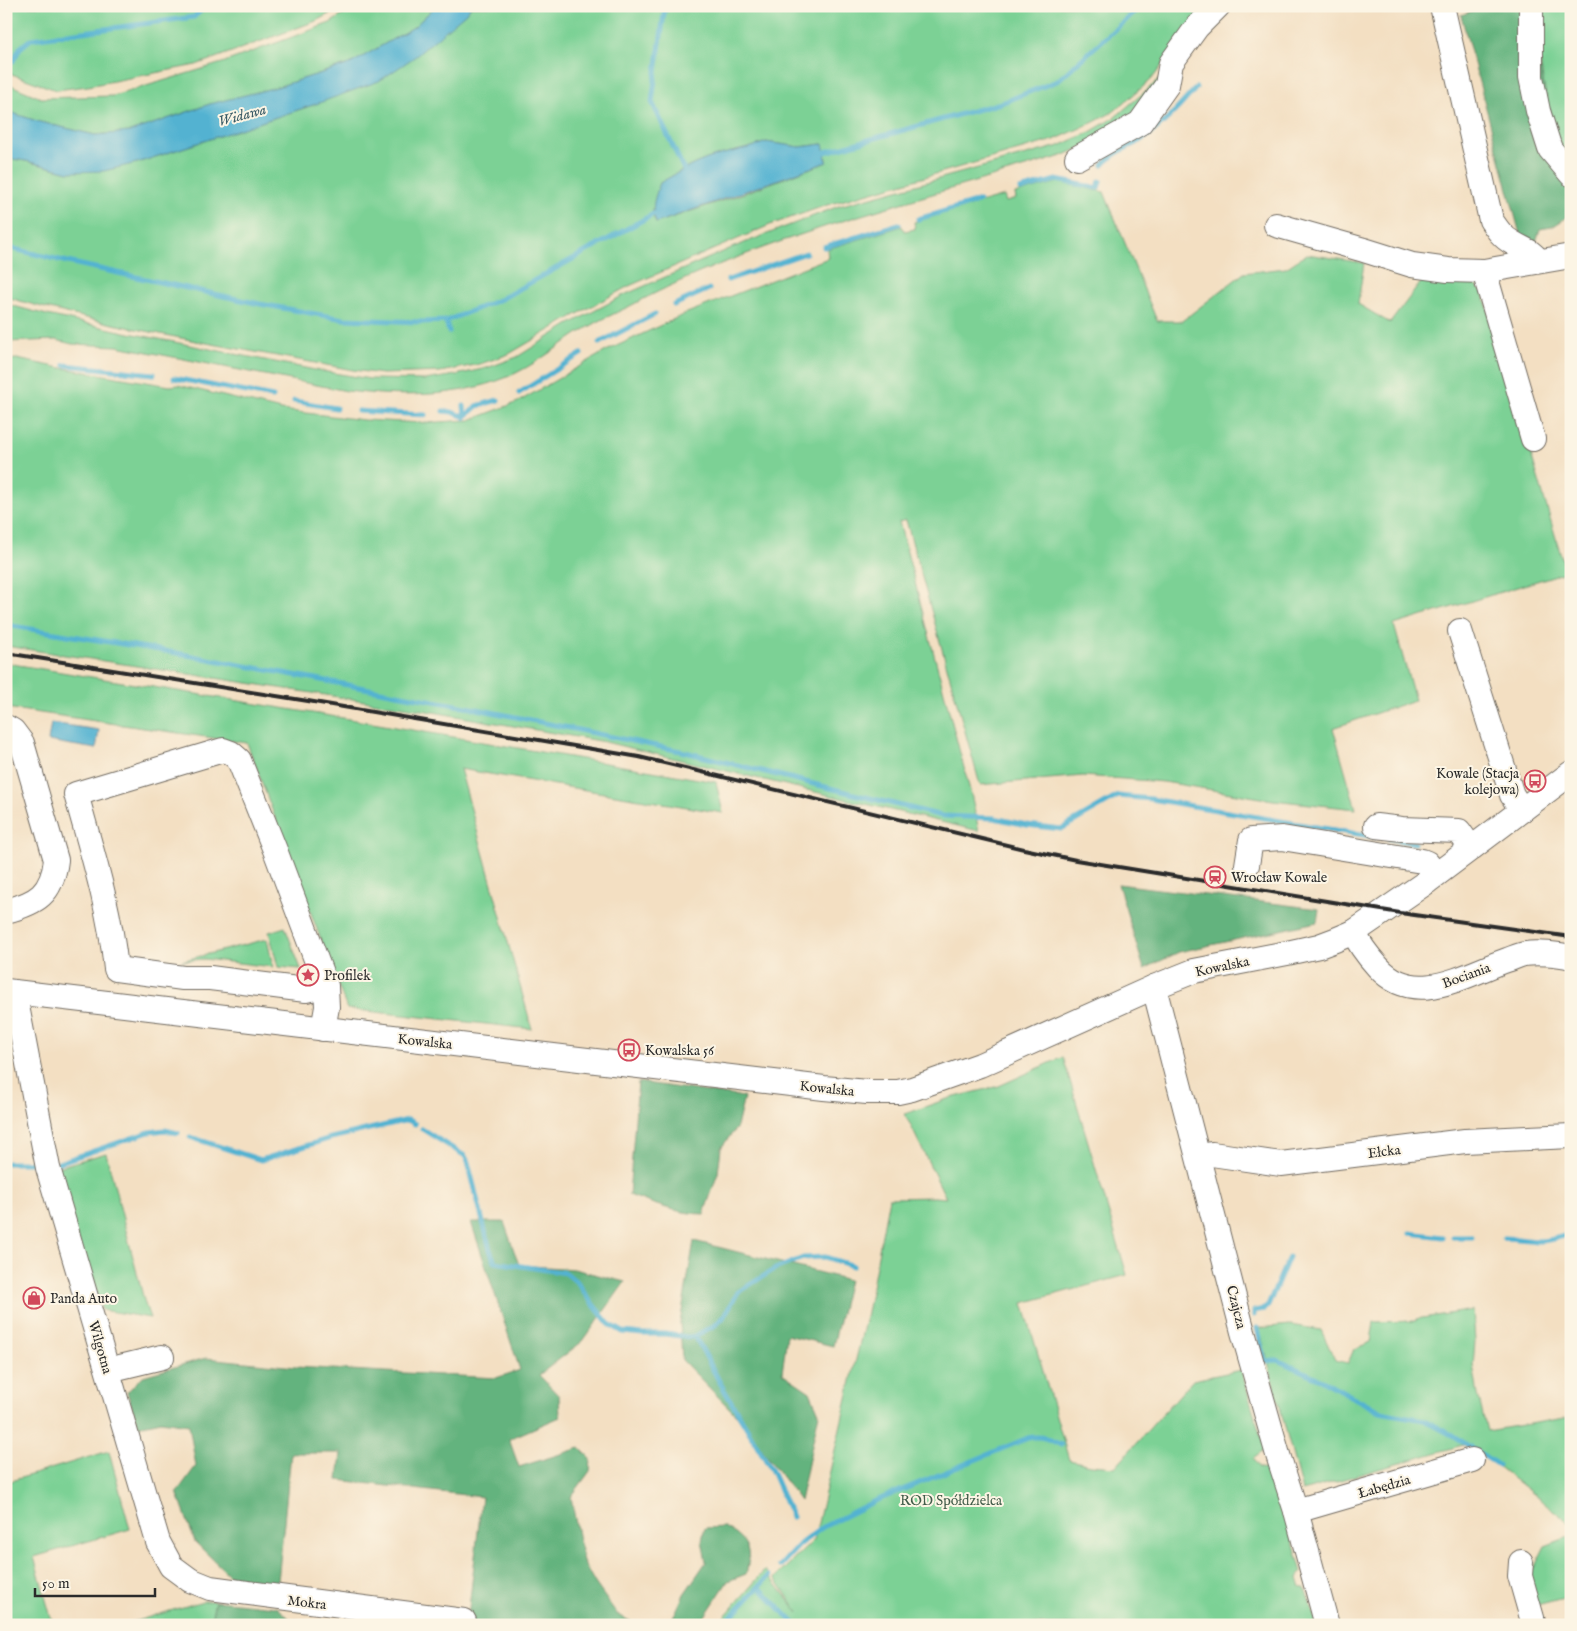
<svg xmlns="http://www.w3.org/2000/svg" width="1577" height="1631" font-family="'IM FELL English',serif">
  <rect width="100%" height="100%" fill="#fcf5e5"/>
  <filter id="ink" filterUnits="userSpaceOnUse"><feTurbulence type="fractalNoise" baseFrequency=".02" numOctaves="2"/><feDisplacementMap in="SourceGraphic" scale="10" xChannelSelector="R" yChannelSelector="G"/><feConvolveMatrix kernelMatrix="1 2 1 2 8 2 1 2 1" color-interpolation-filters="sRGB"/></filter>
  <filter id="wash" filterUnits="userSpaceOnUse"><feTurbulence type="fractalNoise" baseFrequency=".0096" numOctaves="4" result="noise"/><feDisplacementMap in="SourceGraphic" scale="20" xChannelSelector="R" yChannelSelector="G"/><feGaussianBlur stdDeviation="1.12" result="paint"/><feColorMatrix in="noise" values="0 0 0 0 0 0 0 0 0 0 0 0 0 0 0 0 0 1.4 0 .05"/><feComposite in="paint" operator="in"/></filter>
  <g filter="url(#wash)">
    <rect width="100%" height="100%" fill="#f3dfc2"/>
    <g fill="#7bd195" stroke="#537e60" fill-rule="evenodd">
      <path d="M6 6H344L316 21 196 65 88 86 56 90 6 72Z"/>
      <path d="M357 6H436L414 27 350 64 277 87 210 104 130 132 95 135 40 122 6 111V83L41 98 113 96 222 63 330 23Z"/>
      <path d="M471 6H1213L1170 55 1151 80 1113 112 1094 122 1054 140 827 205 770 225 629 286 572 317 509 354 480 364 440 372 382 374 353 370C237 348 120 330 6 297V158L26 161 69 172 137 163 316 104 466 13ZM766 142 800 147 822 144 827 162 739 195 656 223 652 214 660 183C677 173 694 163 713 157 731 151 747 150 766 142Z"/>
      <path d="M1543 6H1571V151L1564 157 1548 116 1540 59Z"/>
      <path d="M1160 79 1137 118 1096 141 1062 156C945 192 825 221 711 268 683 279 655 293 628 307 614 314 600 320 587 328 560 344 535 366 505 378 455 398 400 397 347 391L117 346 72 344 56 340 6 342V304L47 315 129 333 315 370 370 379 425 380 456 375 487 368 517 357 568 325 624 295 734 247 839 206 1059 146 1090 132 1115 117Z"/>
      <path d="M1058 182 1104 192 1157 321H1182L1244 273 1286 268 1307 254 1364 263 1358 304 1390 323 1428 273 1473 283 1483 292 1566 572 1394 625 1415 700 1333 728 1356 809 1273 800 1164 782 1083 776 980 785 906 520 899 522 972 798 979 831 605 742 410 708 6 646V360L17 359 56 367 170 386 178 385 281 410 364 420 423 423 470 420 518 402 606 351 687 313 828 258 827 249 902 226 904 231 915 229 914 222 1004 196 1006 202 1016 199 1015 194Z"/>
      <path d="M6 663 343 718 716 782 723 813 460 769 532 1029 347 1009 247 743 6 708Z"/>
      <path d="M285 927 301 969 278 967 269 932Z"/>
      <path d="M267 939 273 967 204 959 181 961Z"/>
      <path d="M1063 1057 1127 1275 1023 1303 1069 1460 1091 1465 1115 1467 1193 1380 1241 1370 1265 1450 1253 1459 1259 1468 1271 1469 1302 1572 1298 1578 1301 1588H1305L1317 1625H717L765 1570 799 1613 775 1578 814 1540 868 1308 889 1198 934 1197 946 1198 905 1114 947 1099 999 1086Z"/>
      <path d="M106 1153 145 1304 150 1318 102 1310 94 1289 55 1168Z"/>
      <path d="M1473 1310 1475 1342 1473 1365 1478 1395 1487 1431 1571 1417V1524L1496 1465 1463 1445 1302 1491 1259 1328 1290 1325 1321 1330 1335 1360 1348 1363 1354 1349 1371 1342 1374 1322 1416 1321V1319Z"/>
      <path d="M109 1451 130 1529 34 1557 53 1625H6V1480L11 1481Z"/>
      <path d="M1571 1536V1597L1537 1606 1529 1578 1545 1546Z"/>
      <path d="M203 1601H215L210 1625H123Z"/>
    </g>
    <g fill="#64b37e" stroke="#486f54">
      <path d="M1486 6H1525L1565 175C1572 193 1571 200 1566 218L1552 227 1540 229 1536 242 1521 238 1461 15Z"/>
      <path d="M1118 884 1319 909 1317 922 1179 952 1144 969Z"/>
      <path d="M638 1082 744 1097 737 1127 721 1148 718 1173 704 1214C679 1214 653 1204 629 1195Z"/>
      <path d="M471 1222H504L519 1265 574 1269 625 1282 583 1341 539 1375 559 1396 560 1417 509 1439 519 1467 580 1448 591 1459 590 1471 571 1497 583 1562 595 1583 617 1614 637 1625H467L482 1497 338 1480 341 1453H291L277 1591 232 1578 195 1542 177 1492 196 1466 189 1425 161 1421 138 1426 127 1392 143 1376 206 1358 295 1367 496 1378 520 1370Z"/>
      <path d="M694 1241 849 1280 833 1346 787 1335 782 1373 810 1392 819 1413 800 1501 738 1417 682 1360 680 1323Z"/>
      <path d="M724 1527C746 1539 753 1548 746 1574L728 1581 699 1625H653L673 1618 684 1594 706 1562 702 1540 705 1528Z"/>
      <path d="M215 1601 277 1607 290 1619 332 1625H210Z"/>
    </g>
    <g fill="#53b2d1" stroke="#3f6e7e">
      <path d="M436 6H471L466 13 416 56 379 81 316 104 137 163 104 171 69 172 26 161 6 158V111L40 122 95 135 130 132 210 104 277 87 350 64 414 27Z"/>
      <path d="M766 142 800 147 823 144 827 162 656 223C650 208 655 197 660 183 677 173 694 163 713 157 731 151 747 150 766 142Z"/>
      <path d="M51 723 99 730 96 749 48 741Z"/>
    </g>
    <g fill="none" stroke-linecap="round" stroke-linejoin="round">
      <g stroke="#53b2d1" stroke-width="5">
        <path d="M665 6 652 102 686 174"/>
        <path d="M13 61 20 48 31 39 194 17 206 6"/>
        <path d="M818 154 1001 103 1057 81 1141 6"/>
        <path d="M1103 165C1116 149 1136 146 1151 133 1168 120 1182 104 1196 88"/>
        <path d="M1020 190 1056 180 1098 188 1100 181"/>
        <path d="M918 219 979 201"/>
        <path d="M6 241 10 248 72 263 260 304 344 319 421 322 446 321 501 299 657 212"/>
        <path d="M824 247 899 224"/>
        <path d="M728 280 806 253"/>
        <path d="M674 305 709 289"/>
        <path d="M446 321 449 332"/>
        <path d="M599 343 655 314"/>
        <path d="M65 365 154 374"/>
        <path d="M174 378 273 397"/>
        <path d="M519 393 581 354"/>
        <path d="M294 401 336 408"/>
        <path d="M464 406 465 417"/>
        <path d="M358 411 425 415"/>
        <path d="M443 411 452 412 465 417"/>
        <path d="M465 417 477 406 498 400"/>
        <path d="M6 625 171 652 477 709 685 752 942 816 994 818 1027 825 1061 829 1118 796 1151 799 1376 837"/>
        <path d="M1389 839 1414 843"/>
        <path d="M422 1129 465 1156 468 1162 490 1250 495 1262 566 1273 578 1283 588 1298 609 1324 623 1332 642 1334H665L688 1337 695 1336 719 1381 771 1469 792 1517"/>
        <path d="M190 1137 261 1160 331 1138 408 1120 415 1124"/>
        <path d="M6 1163H36"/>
        <path d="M58 1163 149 1132 165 1130 178 1133"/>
        <path d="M1410 1233 1443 1237"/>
        <path d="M1453 1237H1472"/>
        <path d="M1504 1238C1516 1238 1524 1240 1536 1241 1548 1242 1560 1237 1571 1234"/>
        <path d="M1254 1315V1311L1264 1309 1268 1306 1289 1257"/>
        <path d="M1257 1328 1265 1361 1277 1360 1322 1380 1380 1412 1424 1420 1452 1435 1498 1465"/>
        <path d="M695 1336 715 1325 723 1318 738 1292 775 1269 803 1258 825 1257 853 1266"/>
        <path d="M780 1566 801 1543 823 1527 873 1502 1028 1438C1041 1435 1049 1439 1061 1445"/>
        <path d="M759 1587 796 1625"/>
        <path d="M723 1625 769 1576"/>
      </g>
    </g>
  </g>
  <g filter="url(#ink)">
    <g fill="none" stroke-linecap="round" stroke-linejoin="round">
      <g stroke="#716a60" stroke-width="26">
        <g id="minor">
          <path d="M1442 6 1491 220C1497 229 1503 238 1513 243 1526 251 1529 249 1539 261"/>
          <path d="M1531 6V77L1538 111 1550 149 1571 174"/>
          <path d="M1077 158 1140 123 1167 85 1171 63 1197 27 1218 6"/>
          <path d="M1276 225 1364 250 1412 265 1448 270 1484 271 1571 256"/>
          <path d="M1484 271 1533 439"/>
          <path d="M1460 631 1512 795 1522 810"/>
          <path d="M6 727 13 731 22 743 56 860C52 894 37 903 6 911"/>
          <path d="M1376 826 1402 829 1459 831 1471 848"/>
          <path d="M1247 865 1251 840 1282 838 1422 861 1427 863 1436 874"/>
          <path d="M1354 932C1359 945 1368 956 1378 967 1415 1008 1464 975 1507 960 1513 958 1519 955 1525 954 1537 952 1559 954 1571 957"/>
          <path d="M1154 987 1243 1332 1278 1455 1296 1511 1327 1625"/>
          <path d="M6 991 824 1088 867 1092H898L912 1089 980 1065 1154 987 1194 971 1287 953 1319 946 1335 940 1354 932 1428 881 1571 773"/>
          <path d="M18 993 17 1006 48 1168 158 1542 171 1566 190 1580 210 1588 464 1621"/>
          <path d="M323 1029 327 1007 326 986 275 850 239 760 231 753 223 750 76 794C92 852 110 909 116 969L183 978H210L306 990 326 986"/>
          <path d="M1199 1157 1212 1154 1281 1164 1465 1141 1571 1136"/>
          <path d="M108 1370 162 1357"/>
          <path d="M1296 1511 1472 1460"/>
          <path d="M1521 1562 1520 1576 1534 1625"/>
        </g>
      </g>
      <use href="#minor" stroke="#fff" stroke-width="24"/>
      <path stroke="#2b2b2b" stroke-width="4" d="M6 653 308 701 639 757 1024 849 1076 860 1400 913 1571 937"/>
    </g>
  </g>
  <defs>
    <g id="bus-ring" transform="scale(1.125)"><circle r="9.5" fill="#fcf5e5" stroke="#d1495b" stroke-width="1.5"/><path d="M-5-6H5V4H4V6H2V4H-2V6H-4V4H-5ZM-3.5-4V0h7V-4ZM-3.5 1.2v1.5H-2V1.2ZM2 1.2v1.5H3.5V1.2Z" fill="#d1495b"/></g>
    <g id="station-ring" transform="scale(1.125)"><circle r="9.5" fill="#fcf5e5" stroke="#d1495b" stroke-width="1.5"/><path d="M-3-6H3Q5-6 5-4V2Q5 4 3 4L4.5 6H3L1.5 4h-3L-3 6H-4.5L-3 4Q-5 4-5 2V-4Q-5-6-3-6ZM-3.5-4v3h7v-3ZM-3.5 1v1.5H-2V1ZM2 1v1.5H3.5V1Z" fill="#d1495b"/></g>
    <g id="sight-ring" transform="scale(1.125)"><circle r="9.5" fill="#fcf5e5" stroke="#d1495b" stroke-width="1.5"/><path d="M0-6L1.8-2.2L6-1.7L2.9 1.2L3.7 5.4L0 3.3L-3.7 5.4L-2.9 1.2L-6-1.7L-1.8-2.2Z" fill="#d1495b"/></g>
    <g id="shop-ring" transform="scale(1.125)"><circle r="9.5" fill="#fcf5e5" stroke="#d1495b" stroke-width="1.5"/><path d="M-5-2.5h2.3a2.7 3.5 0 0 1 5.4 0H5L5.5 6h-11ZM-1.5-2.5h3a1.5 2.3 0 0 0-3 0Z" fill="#d1495b"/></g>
  </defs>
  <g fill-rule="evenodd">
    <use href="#bus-ring" x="1535" y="781"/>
    <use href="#station-ring" x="1215" y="877"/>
    <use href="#sight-ring" x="308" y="975"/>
    <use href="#bus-ring" x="629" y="1050"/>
    <use href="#shop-ring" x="34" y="1298"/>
  </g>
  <g text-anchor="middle" stroke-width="4" stroke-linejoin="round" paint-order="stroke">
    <g font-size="14" fill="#2b2b2b" stroke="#fcf5e5" text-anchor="start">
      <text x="1519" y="778" text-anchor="end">Kowale (Stacja<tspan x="1519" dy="16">kolejowa)</tspan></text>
      <text x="1231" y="882">Wrocław Kowale</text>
      <text x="324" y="980">Profilek</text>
      <text x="645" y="1055">Kowalska 56</text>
      <text x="50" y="1303">Panda Auto</text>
    </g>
    <g font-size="14" fill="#2b2b2b" stroke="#fcf5e5">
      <text transform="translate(1222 966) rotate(-12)" y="5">Kowalska</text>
      <text transform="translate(1466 975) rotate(-20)" y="5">Bociania</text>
      <text transform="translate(425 1041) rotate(6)" y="5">Kowalska</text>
      <text transform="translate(827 1088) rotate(6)" y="5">Kowalska</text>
      <text transform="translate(1384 1151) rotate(-7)" y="5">Ełcka</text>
      <text transform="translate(1237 1307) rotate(76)" y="5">Czajcza</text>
      <text transform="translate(101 1347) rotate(74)" y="5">Wilgotna</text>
      <text transform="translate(1384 1486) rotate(-16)" y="5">Łabędzia</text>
      <text transform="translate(307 1602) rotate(7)" y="5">Mokra</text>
    </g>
    <g font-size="14" fill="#435d4b" stroke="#fcf5e5">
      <text x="951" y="1505">ROD Spółdzielca</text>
    </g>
    <g font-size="15" font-style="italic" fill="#395a65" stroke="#fcf5e5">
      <text transform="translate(242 115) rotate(-15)" y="5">Widawa</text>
    </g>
  </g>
  <rect width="1577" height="1631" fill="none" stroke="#fcf5e5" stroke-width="25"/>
  <path d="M35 1588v8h120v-8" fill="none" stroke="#2b2b2b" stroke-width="2.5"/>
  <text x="42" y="1588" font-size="15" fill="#2b2b2b" stroke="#fcf5e5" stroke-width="4" paint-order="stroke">50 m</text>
</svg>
